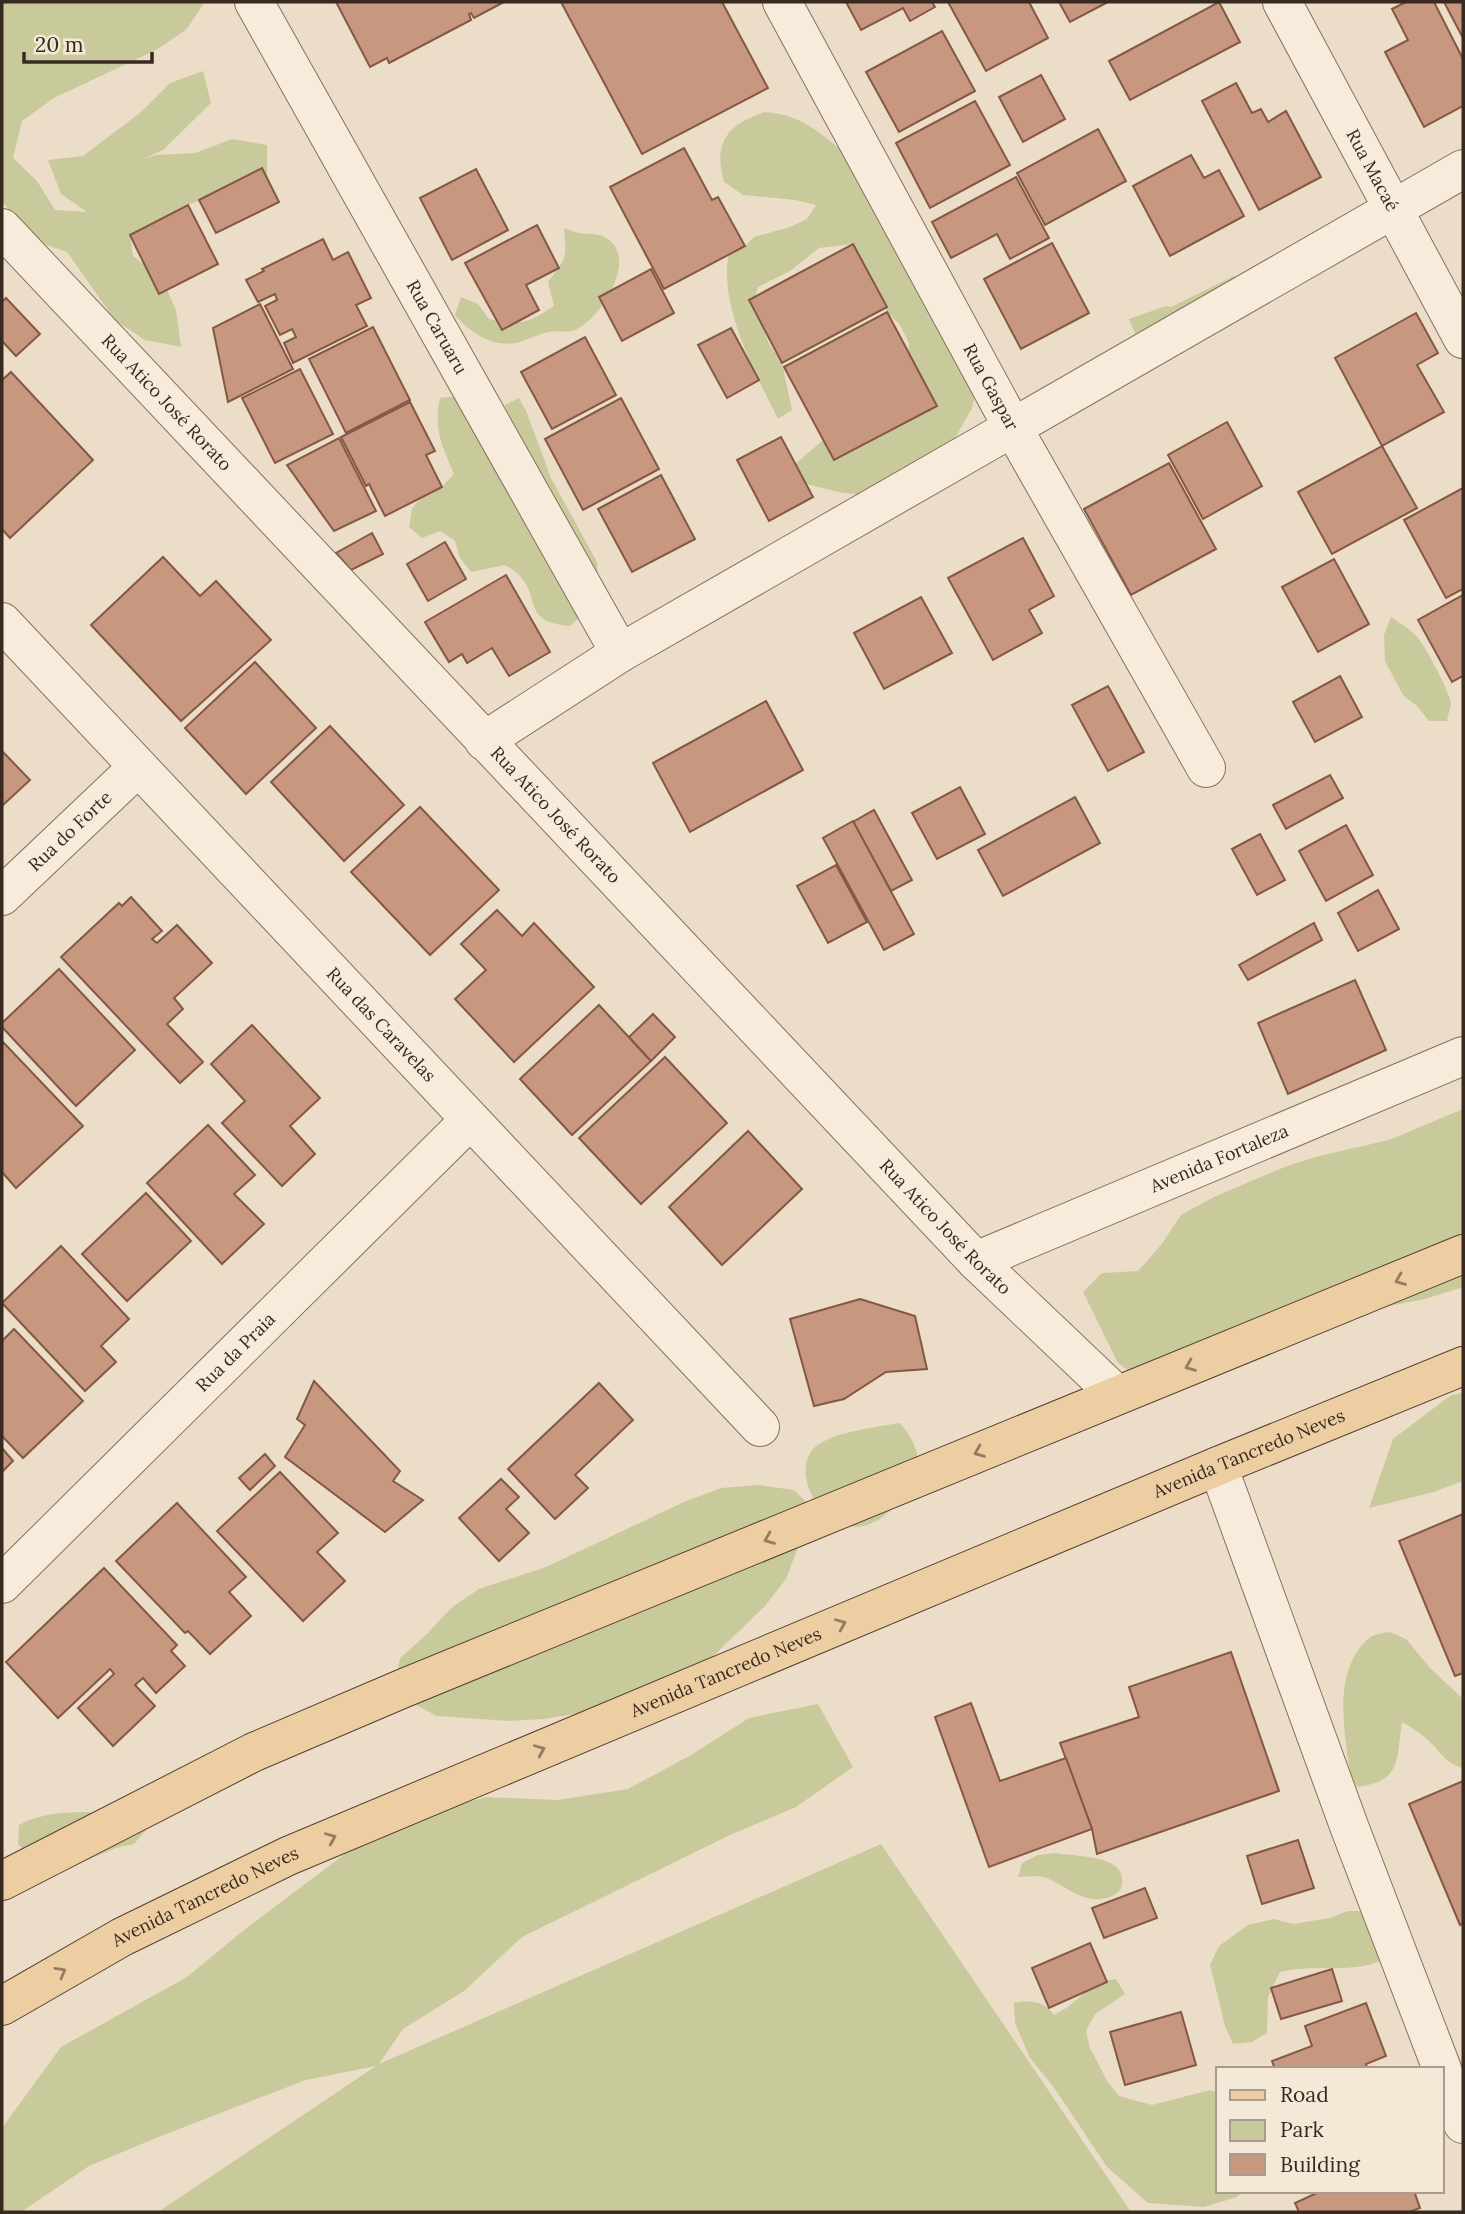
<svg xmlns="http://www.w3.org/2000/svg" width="1465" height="2214" font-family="Lora,serif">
  <rect width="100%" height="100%" fill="#ecddc8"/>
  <g fill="#c9ca9c">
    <path d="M2 2H205L186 30 156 50 54 98 22 121 13 158 37 181 55 210 87 212 61 194 48 160 83 156 141 112 170 83 203 71 211 103 163 150 143 159 156 155 195 153 232 139 267 145V181L234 186 188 205 168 238 130 235 133 256 161 277 176 310 181 347 145 340 115 320 67 252 32 240 2 201Z"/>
    <path d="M765 112C802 115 817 131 844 152L976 389 972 408 934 475 880 496 842 493 802 483 794 465 822 441 834 438 907 362 909 343 900 325 887 312 853 244 819 248 790 271 758 287 753 303 769 344 782 363 792 410 778 419C755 373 718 305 729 253L745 246 754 237 790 227 807 219 816 205 795 200 743 195 724 182C713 142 727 125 765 112Z"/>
    <path d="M564 228C568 229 574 232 579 233 590 235 599 232 609 240 638 261 598 324 572 331 563 333 554 330 545 333 537 335 529 339 520 342 495 349 471 334 455 315L461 297 478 304 489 319C521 325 527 324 554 306L548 282C566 258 567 259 564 228Z"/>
    <path d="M1234 276 1254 279 1136 336 1129 319 1166 306 1171 307Z"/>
    <path d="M458 396 509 427 505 405 519 398 527 413 551 478 597 562 598 579 584 613 570 626C521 622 542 598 519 575 515 571 510 568 505 565L471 572 460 558 455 541 440 531 422 538 409 527 412 509 423 493 442 487 454 474C442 446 433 428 440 398Z"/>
    <path d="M1391 617C1401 624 1410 629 1418 638 1425 646 1451 694 1451 704 1450 709 1448 715 1447 721H1429L1417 706 1403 695 1385 661 1384 635Z"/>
    <path d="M1463 1109V1287L1425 1299 1354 1313 1148 1385 1118 1363 1083 1292 1102 1273 1138 1271 1161 1245 1181 1215 1214 1197 1287 1166 1319 1156 1389 1140Z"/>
    <path d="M1463 1393V1481L1434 1492 1369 1508 1393 1439 1451 1395Z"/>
    <path d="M900 1423C918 1446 924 1459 909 1486 851 1582 783 1483 813 1449 829 1432 877 1427 900 1423Z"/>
    <path d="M759 1485 794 1490 819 1515 800 1542 786 1579 765 1606 709 1660 581 1713 544 1719 509 1721 437 1716 393 1693 400 1658 427 1634 451 1608 479 1589 546 1567 684 1502 721 1488Z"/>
    <path d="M1390 1632 1406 1639 1430 1668 1463 1699V1768C1448 1765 1441 1753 1431 1743 1422 1734 1412 1728 1402 1722 1396 1759 1403 1781 1357 1787 1348 1772 1350 1768 1347 1752 1342 1714 1337 1666 1369 1638 1374 1634 1383 1633 1390 1632Z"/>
    <path d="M818 1704 853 1767 796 1807 730 1835 522 1937 464 1991 403 2029 379 2064 881 1844 1131 2212H158L376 2066 306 2080 156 2138 89 2166 21 2212H2V2128L61 2047 187 1977 244 1930 358 1844 420 1814 487 1797 558 1800 628 1789 691 1755 749 1718Z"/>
    <path d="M124 1812 141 1813 146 1830 134 1844 116 1848 66 1869 33 1859 18 1844 19 1825C50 1808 89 1813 124 1812Z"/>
    <path d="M1056 1853C1075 1857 1128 1854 1122 1885 1121 1894 1110 1898 1101 1899 1079 1901 1065 1885 1046 1878 1037 1875 1027 1877 1018 1877L1022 1863 1038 1855Z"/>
    <path d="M1348 1911H1368L1383 1960C1347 1975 1317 1963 1280 1972L1268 1997 1267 2033 1252 2042 1233 2044 1225 2026 1210 1965 1219 1946 1248 1925 1274 1919 1293 1924 1330 1918Z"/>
    <path d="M1116 1979 1125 1994 1095 2014 1086 2031 1090 2048 1099 2065 1107 2081 1119 2096 1152 2105 1210 2090 1218 2093V2191H1242L1237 2197 1204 2207 1148 2203 1107 2167 1055 2089 1030 2058 1015 2023 1014 2003C1030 2000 1044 2000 1054 2015L1068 2007 1097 1982Z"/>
  </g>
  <g fill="#c79780" stroke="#845845" stroke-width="2">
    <path d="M336 2H504L474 18 471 13 469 14 471 20 389 63 387 58 370 67Z"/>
    <path d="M561 2H722L768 88 642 154Z"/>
    <path d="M846 2H932L935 7 910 21 903 8 861 30Z"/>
    <path d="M948 2H1029L1048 38 986 71Z"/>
    <path d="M1059 2H1108L1070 22Z"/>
    <path d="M1219 2 1240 42 1130 100 1109 61Z"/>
    <path d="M1406 2H1434L1463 59V106L1424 127 1385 52 1408 40 1392 9Z"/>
    <path d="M1444 2H1463V38Z"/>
    <path d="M942 31 975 91 899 132 866 72Z"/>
    <path d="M1041 75 1065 119 1023 142 999 97Z"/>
    <path d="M1236 83 1252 113 1261 109 1268 122 1286 111 1321 177 1259 210 1202 101Z"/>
    <path d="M975 101 1010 165 930 208 896 143Z"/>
    <path d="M1098 129 1126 181 1045 225 1017 173Z"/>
    <path d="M684 148 712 200 718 197 745 246 664 289 610 187Z"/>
    <path d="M1191 155 1204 178 1219 170 1244 216 1170 256 1133 186Z"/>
    <path d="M262 168 279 202 216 233 199 200Z"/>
    <path d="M476 169 508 230 452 260 420 198Z"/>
    <path d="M1016 177 1049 238 1010 259 997 234 951 258 932 222Z"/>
    <path d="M188 205 218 264 159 294 130 235Z"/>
    <path d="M537 225 559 268 526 285 539 310 502 330 465 263Z"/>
    <path d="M323 239 333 260 348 252 371 298 356 305 367 326 293 363 284 343 296 337 292 329 280 335 265 306 277 300 275 294 258 302 246 280 264 271 262 269Z"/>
    <path d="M1052 243 1089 313 1021 349 984 279Z"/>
    <path d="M853 244 887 307 782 363 749 300Z"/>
    <path d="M651 269 674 313 622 341 599 297Z"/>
    <path d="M6 298 40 334 16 356 2 341V302Z"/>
    <path d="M260 304 293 369 228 402 213 328Z"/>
    <path d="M887 312 937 406 834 460 784 367Z"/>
    <path d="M1416 313 1438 353 1417 365 1444 412 1382 446 1335 358Z"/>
    <path d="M373 327 410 400 346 433 309 359Z"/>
    <path d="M731 328 759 380 727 398 698 345Z"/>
    <path d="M585 337 616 395 552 429 521 372Z"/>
    <path d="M300 369 333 434 275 463 242 398Z"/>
    <path d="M11 372 93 460 10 538 2 529V380Z"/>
    <path d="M621 398 659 469 583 510 545 439Z"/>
    <path d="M410 402 435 451 426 455 442 487 385 516 369 484 366 486 341 437Z"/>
    <path d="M1227 422 1262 486 1203 519 1168 455Z"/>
    <path d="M781 437 813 497 769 521 737 460Z"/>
    <path d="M339 438 376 511 334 531 287 465Z"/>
    <path d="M1382 446 1417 508 1332 554 1298 492Z"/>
    <path d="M1169 463 1216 549 1131 595 1084 509Z"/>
    <path d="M661 475 695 539 632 572 598 509Z"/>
    <path d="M1463 488V589L1446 598 1404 520Z"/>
    <path d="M372 533 383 554 351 570 336 553Z"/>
    <path d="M1023 538 1054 596 1029 610 1042 633 993 660 948 578Z"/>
    <path d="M445 542 466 579 428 601 407 564Z"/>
    <path d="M163 557 200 596 216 581 271 640 181 721 91 625Z"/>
    <path d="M1334 559 1369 624 1318 652 1282 587Z"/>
    <path d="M506 575 550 652 509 676 492 648 467 663 462 654 449 662 425 622Z"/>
    <path d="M1463 595V676L1452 682 1418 620Z"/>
    <path d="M921 597 952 653 884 689 854 633Z"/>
    <path d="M255 662 316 728 246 794 185 728Z"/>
    <path d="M1340 676 1362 717 1315 742 1293 702Z"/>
    <path d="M1108 686 1144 752 1108 771 1072 705Z"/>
    <path d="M766 701 803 770 690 832 653 763Z"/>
    <path d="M330 726 404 805 344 861 271 782Z"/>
    <path d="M2 751 30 780 2 806Z"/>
    <path d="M1330 775 1343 798 1286 829 1273 805Z"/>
    <path d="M960 787 985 834 937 859 912 813Z"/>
    <path d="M1075 797 1100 843 1003 896 978 850Z"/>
    <path d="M420 807 499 890 430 955 351 872Z"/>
    <path d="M874 810 912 880 891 891 853 822Z"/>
    <path d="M853 821 914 934 884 950 823 838Z"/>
    <path d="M1346 825 1373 875 1326 901 1299 851Z"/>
    <path d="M1260 834 1285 880 1257 895 1232 849Z"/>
    <path d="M836 865 867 922 828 943 797 886Z"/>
    <path d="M1378 890 1399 929 1358 951 1338 913Z"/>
    <path d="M131 897 162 931 152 939 157 943 177 925 212 963 174 998 183 1009 167 1024 203 1062 180 1083 61 957 119 903 122 906Z"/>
    <path d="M497 910 522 936 534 923 594 987 514 1062 455 999 486 970 461 944Z"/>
    <path d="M1314 923 1322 940 1248 980 1239 965Z"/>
    <path d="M59 969 135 1050 76 1106 2 1027V1023Z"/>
    <path d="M1355 980 1386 1050 1288 1094 1258 1023Z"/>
    <path d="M599 1005 651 1061 572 1135 520 1079Z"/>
    <path d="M653 1014 675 1037 651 1061 629 1037Z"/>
    <path d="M252 1025 320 1098 290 1126 315 1154 282 1186 222 1123 245 1101 211 1064Z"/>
    <path d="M2 1041 83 1126 16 1188 2 1172Z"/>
    <path d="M665 1057 727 1123 641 1204 579 1138Z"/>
    <path d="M208 1125 255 1175 234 1194 264 1224 222 1264 147 1183Z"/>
    <path d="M748 1131 802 1189 722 1265 669 1207Z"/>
    <path d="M146 1193 191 1241 127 1301 82 1254Z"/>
    <path d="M61 1246 129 1319 101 1346 116 1362 85 1391 2 1303Z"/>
    <path d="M860 1299 915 1316 927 1369 886 1372 844 1399 814 1406 790 1319Z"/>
    <path d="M14 1329 83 1401 23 1458 2 1436V1341Z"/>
    <path d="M314 1381 400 1471 393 1481 423 1500 385 1532 285 1457 305 1425 297 1419Z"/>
    <path d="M599 1383 633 1420 575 1475 588 1488 555 1519 508 1469Z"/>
    <path d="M2 1448 13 1461 2 1472Z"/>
    <path d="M265 1454 275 1466 250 1490 239 1478Z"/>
    <path d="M280 1472 338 1533 317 1552 345 1581 303 1621 217 1531Z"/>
    <path d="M501 1479 519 1497 506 1509 529 1533 499 1561 459 1518Z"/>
    <path d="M177 1503 246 1577 229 1592 251 1616 210 1654 188 1631 185 1633 116 1561Z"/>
    <path d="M1463 1514V1673L1455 1676 1399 1541Z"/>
    <path d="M104 1568 177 1645 171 1651 185 1666 156 1693 143 1678 135 1685 155 1706 113 1746 78 1708 114 1674 110 1669 58 1718 6 1662Z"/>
    <path d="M1231 1652 1279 1791 1097 1854 1092 1829 1060 1743 1139 1717 1129 1687Z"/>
    <path d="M971 1703 1000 1781 1066 1758 1092 1829 989 1867 935 1717Z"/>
    <path d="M1463 1781V1923L1460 1925 1409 1804Z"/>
    <path d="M1298 1840 1314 1888 1262 1904 1247 1856Z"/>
    <path d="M1145 1888 1157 1918 1104 1938 1092 1908Z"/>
    <path d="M1090 1943 1107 1982 1049 2008 1032 1968Z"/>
    <path d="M1332 1969 1342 2001 1281 2019 1271 1988Z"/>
    <path d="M1366 2003 1386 2056 1366 2064 1367 2069H1275L1272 2061 1312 2046 1305 2026Z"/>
    <path d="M1181 2012 1196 2065 1125 2085 1110 2032Z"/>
    <path d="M1321 2191H1414L1420 2208 1409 2212H1299L1295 2203Z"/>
  </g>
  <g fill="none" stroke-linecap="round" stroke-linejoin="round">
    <g stroke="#876f5e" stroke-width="40">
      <g id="minor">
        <path id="s1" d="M254 2 620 653"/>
        <path id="s2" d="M782 2 1013 428 1206 768"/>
        <path id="s3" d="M1282 2 1463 339"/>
        <path id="s4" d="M2 228 976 1261 1117 1395"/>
        <path id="s5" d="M2 622 760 1427"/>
        <path d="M484 741 620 653 1463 169"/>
        <path id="s6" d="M2 896 138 767"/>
        <path id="s7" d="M976 1261 1463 1056"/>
        <path d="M1218 1466 1349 1826 1442 2069"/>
        <path id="s8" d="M2 1584 470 1120"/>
        <path d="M1442 2070 1463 2124"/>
      </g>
    </g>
    <g stroke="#553f32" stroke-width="40">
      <g id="major">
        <path d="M2 1881 254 1752 404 1688 1463 1254"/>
        <path id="s9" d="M2 2006 122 1937 288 1856 1218 1466 1463 1366"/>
      </g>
    </g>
    <use href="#minor" stroke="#f7ecdb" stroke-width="38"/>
    <use href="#major" stroke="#eccea2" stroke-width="38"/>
  </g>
  <defs><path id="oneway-chevron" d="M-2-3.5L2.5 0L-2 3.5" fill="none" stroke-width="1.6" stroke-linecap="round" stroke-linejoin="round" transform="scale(1.75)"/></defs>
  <g stroke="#927c62">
    <use href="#oneway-chevron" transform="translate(1400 1280) rotate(158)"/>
    <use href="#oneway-chevron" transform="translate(1190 1366) rotate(158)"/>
    <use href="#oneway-chevron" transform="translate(979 1452) rotate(158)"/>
    <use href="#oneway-chevron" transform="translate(769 1539) rotate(158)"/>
    <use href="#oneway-chevron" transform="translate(841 1624) rotate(-23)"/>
    <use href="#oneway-chevron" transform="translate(540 1750) rotate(-23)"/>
    <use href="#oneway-chevron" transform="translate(331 1838) rotate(-23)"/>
    <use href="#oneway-chevron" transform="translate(61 1972) rotate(-30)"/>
  </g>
  <g text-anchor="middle" stroke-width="7" stroke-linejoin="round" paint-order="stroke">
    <g font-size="18" fill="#382a21" stroke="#f4e8d7">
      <text dy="6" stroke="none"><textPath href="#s3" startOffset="191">Rua Macaé</textPath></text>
      <text dy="6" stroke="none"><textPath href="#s1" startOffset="373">Rua Caruaru</textPath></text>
      <text dy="6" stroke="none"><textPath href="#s2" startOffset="438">Rua Gaspar</textPath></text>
      <text dy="6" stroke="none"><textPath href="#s4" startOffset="240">Rua Atico José Rorato</textPath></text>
      <text dy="6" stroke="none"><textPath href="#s4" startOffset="807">Rua Atico José Rorato</textPath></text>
      <text dy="6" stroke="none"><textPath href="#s6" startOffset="94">Rua do Forte</textPath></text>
      <text dy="6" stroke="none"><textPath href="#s5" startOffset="553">Rua das Caravelas</textPath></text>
      <text dy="6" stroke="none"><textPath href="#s7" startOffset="264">Avenida Fortaleza</textPath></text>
      <text dy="6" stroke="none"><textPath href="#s4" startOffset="1374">Rua Atico José Rorato</textPath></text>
      <text dy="6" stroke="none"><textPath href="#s8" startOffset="329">Rua da Praia</textPath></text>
      <text dy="6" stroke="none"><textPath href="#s9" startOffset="1365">Avenida Tancredo Neves</textPath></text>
      <text dy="6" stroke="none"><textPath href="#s9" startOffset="798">Avenida Tancredo Neves</textPath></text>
      <text dy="6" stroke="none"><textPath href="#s9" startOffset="231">Avenida Tancredo Neves</textPath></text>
    </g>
  </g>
  <rect width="1465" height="2214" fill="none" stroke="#382a21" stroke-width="7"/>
  <rect x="1216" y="2067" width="228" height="126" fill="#f4e8d7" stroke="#a99c8e" stroke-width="2"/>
  <rect x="1230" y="2090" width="35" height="10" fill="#eccea2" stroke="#a99c8e" stroke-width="2"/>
  <text x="1280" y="2102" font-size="21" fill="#382a21">Road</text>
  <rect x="1230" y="2120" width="35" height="21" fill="#c9ca9c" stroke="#a99c8e" stroke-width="2"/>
  <text x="1280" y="2137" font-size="21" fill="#382a21">Park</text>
  <rect x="1230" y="2154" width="35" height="21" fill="#c79780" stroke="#a99c8e" stroke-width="2"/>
  <text x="1280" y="2172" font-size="21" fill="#382a21">Building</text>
  <path d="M24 52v10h128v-10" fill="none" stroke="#382a21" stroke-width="3.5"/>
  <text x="35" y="52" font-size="21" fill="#382a21" stroke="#f4e8d7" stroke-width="5" paint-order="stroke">20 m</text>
</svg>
